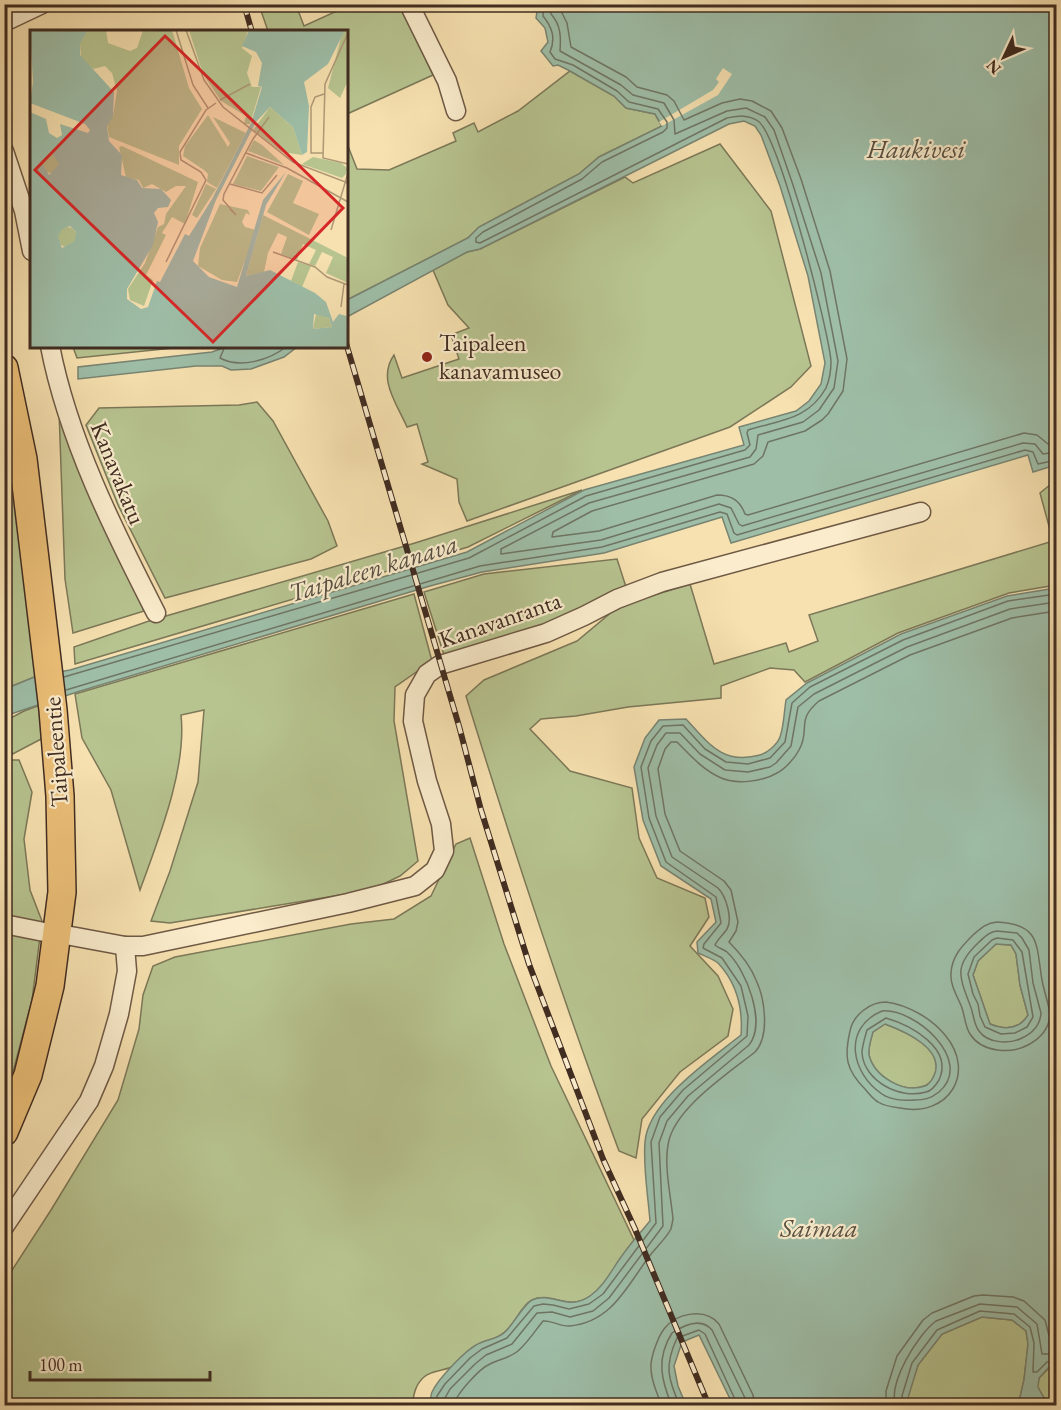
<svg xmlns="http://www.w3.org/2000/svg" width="1061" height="1410" font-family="'EB Garamond',serif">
  <rect width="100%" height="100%" fill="#f7e1b0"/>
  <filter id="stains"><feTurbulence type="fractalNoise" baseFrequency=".00333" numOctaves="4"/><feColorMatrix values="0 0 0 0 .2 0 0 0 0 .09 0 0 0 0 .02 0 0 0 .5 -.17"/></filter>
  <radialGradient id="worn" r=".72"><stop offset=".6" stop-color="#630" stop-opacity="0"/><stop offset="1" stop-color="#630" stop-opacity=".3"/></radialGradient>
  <g fill="#b7c490" stroke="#7c7858" stroke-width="1.5">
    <path d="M259 5H296L304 26 350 5H402L433 75 347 114 346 32 268 31Z"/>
    <path d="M570 71 614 96 626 108 655 114 662 126 599 157 579 174 479 227 468 238 347 300 346 141 357 169 389 170 456 141 453 133 474 123 478 132 518 111Z"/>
    <path d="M720 144 771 211 811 366 791 387 730 427 467 521 459 502 457 479 422 464 428 462 417 424 407 427C397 404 377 379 394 355L402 378 459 359 451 335 469 328 448 305 433 270 467 252 480 249 625 177 633 183Z"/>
    <path d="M73 347V346L183 347 77 358Z"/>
    <path d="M257 402 273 421 328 521 337 546 311 559 165 598 118 505 86 425 99 408 239 405Z"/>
    <path d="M59 411 144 611 73 633 65 579Z"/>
    <path d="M4 452 14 469 37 676 5 689Z"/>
    <path d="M1056 480V585L1009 593 898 633 805 682 794 670 770 668 721 686V698L628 707 576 716 541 719 530 729 570 771 632 788 639 838 657 878 705 898 709 917 690 946 718 976 733 1009 728 1036 680 1072 642 1119 636 1158 619 1151C563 1001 513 849 466 696L484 680 577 641 619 606 690 584 714 664 786 643 789 652 818 641 809 615 1053 541 1040 493Z"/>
    <path d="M582 490 468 547 75 664 74 647 149 621 415 543Z"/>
    <path d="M617 559 626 587 560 622 444 655 424 592 484 574Z"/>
    <path d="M414 594 432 661 395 687 394 721 418 861 400 876 371 890 170 923 151 921 170 871 198 782 204 710 181 715C187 769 158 840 140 890L111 790 82 738 75 694Z"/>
    <path d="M43 704 45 737 5 758V721L24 711Z"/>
    <path d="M4 760H19L32 792 24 839 30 890 42 921 32 1000 5 1102Z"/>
    <path d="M470 838 504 944 551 1066 634 1240C620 1259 609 1284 589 1297 567 1311 551 1291 532 1300 520 1306 514 1327 502 1334 494 1340 484 1340 477 1345 469 1351 462 1362 454 1366 445 1371 431 1370 424 1377 415 1385 414 1394 412 1405L5 1406V1281L51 1210 118 1100 139 1029 143 995 153 966 175 957 351 924 394 919 431 896 456 844Z"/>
    <path d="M996 944 1011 945 1016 954 1020 985 1028 1015C1019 1030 1005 1030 990 1024L973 975 978 961Z"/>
    <path d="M885 1024C904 1031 947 1049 934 1076 932 1080 929 1085 924 1086 903 1094 874 1076 869 1055 868 1048 871 1039 873 1032Z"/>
    <path d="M982 1317 1012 1320 1026 1331 1028 1344 1024 1380 1020 1398 1011 1405H912L907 1398 918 1365 942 1334Z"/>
    <path d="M1050 1367H1056V1400L1044 1398 1037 1387 1039 1378Z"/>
  </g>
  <g fill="#9ebea8" stroke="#788472" stroke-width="1.5" fill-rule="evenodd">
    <path d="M538 5H1056V465L1033 472 1028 455 731 543 722 517 604 553 482 572 430 586 77 692 5 716V689L37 676 70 670 467 552 584 490 744 445 739 427 796 411 809 401 821 384 825 363 808 276 780 186 761 135 755 126 744 121 729 124 480 249 467 252 347 317V300L468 238 479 227 579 174 599 157 662 126 655 114 626 108 614 96 570 71 558 65 553 66 541 51 548 42 545 28 536 18Z"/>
    <path d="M226 347H297L284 357 251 369 231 370 222 366H196L78 379V367L212 352Z"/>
    <path d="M1056 588V1367H1049L1039 1378 1038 1387 1044 1398 1056 1400V1405H1011L1020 1397 1024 1380 1028 1344 1026 1331 1012 1320 982 1317 942 1334 918 1365 908 1398 912 1405H733L699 1335 682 1342 674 1366 678 1386 686 1405H432C431 1401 430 1396 432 1392 438 1379 467 1348 480 1343 489 1339 498 1339 505 1332 514 1324 523 1305 532 1300 552 1291 568 1312 590 1296 604 1286 611 1271 621 1257 630 1244 640 1233 650 1221 648 1195 643 1168 645 1142 648 1101 711 1059 741 1035 743 1009 737 984 719 964 714 959 704 956 698 953L697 942 716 922 711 899 661 866 643 820 634 767 645 738 659 720 686 719C709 744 723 765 760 755 767 753 777 745 780 737 784 726 784 712 786 700L807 683 901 634 1007 596ZM996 944 1011 945 1016 954 1020 985 1028 1015C1019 1030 1005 1030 990 1024L973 975 978 961ZM885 1024C904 1031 946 1049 934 1076 932 1080 929 1085 925 1086 903 1094 874 1076 869 1055 868 1048 871 1039 873 1032Z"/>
  </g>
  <path fill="#f7e1b0" d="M723 68 732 74 718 95 662 126 659 122 713 90 719 82 716 79Z"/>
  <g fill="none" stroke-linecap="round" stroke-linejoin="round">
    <g stroke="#6f7564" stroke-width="1.5">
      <path d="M552 4 551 14C561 25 561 37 560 51L621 85 633 95 664 103 674 120 675 134 727 111 746 108 765 117 774 130 792 182 821 273 838 361 834 388 819 410 803 422 758 435 756 449 750 457 589 503 501 549V554L601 540 719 504 731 508 739 524 742 526 1023 443 1035 444 1043 454 1056 452"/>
      <path d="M561 4V11L567 23 571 47 626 77 637 87 667 95 674 101 684 120 722 103 740 99 752 101 771 111 782 128 801 179 830 271 847 359 843 391 828 414 822 420 805 431 768 442 763 456 754 464 592 511 553 532 552 537 599 531 717 495C732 495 740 501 745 514L748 515 1024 433 1037 435 1048 444 1056 443"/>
      <path d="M225 346 220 358C240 369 270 360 287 346"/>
      <path d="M64 677 469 558 586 496 745 450 750 445 747 433 748 430C780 420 808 420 826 388 829 381 831 369 831 361 828 328 779 136 758 121 748 114 738 116 727 118L480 243 476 242V238L483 232 582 179 602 162 663 132 667 128V122L658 109 629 102 617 91 573 65 555 59 550 52C556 38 552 27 543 16L544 4"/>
      <path d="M66 690 480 566 602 547 720 512 727 514 734 533 737 535 1025 450 1033 452 1038 464 1056 460"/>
      <path d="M997 922C1041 924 1036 945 1042 980 1044 991 1048 1002 1050 1013 1050 1028 1041 1038 1028 1045 1011 1054 982 1053 970 1034 965 1026 965 1017 962 1008 958 997 950 986 951 973 952 956 962 946 973 935 981 928 986 923 997 922Z"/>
      <path d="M997 931 1017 933 1022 938 1029 950 1033 983 1041 1013C1040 1026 1033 1033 1022 1038 1010 1044 988 1044 979 1031 973 1023 974 1014 970 1005 959 976 954 966 978 943 985 937 988 932 997 931Z"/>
      <path d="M997 938 1013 940 1022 952 1033 1017 1027 1027 1015 1033 1001 1034 985 1027 980 1016 978 1004 973 994 968 974 974 957 992 940Z"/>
      <path d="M886 1002C908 1005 931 1018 945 1035 977 1073 948 1118 900 1108 892 1107 884 1106 878 1102 873 1099 869 1094 865 1089 846 1070 844 1057 850 1031 853 1015 870 1002 886 1002Z"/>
      <path d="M882 1011C915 1008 975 1061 939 1092 930 1099 924 1100 914 1100 905 1101 890 1100 882 1094 851 1073 842 1028 882 1011Z"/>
      <path d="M886 1018C910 1025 954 1048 939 1080 936 1085 931 1091 926 1092 900 1100 864 1081 862 1053 862 1046 865 1037 867 1030Z"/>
      <path d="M437 1406V1396L445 1384 470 1358 482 1349 507 1338 534 1306 543 1304 553 1305 569 1309 589 1304 603 1294 656 1223 651 1142 660 1117 683 1090 747 1036 748 1016 741 986 722 958 703 948 704 944 721 923 716 897 666 862 649 818 641 767 651 741 663 726 683 725 705 749 726 762 748 764 770 758 785 742 792 703 810 687 903 640 1008 601 1056 594"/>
      <path d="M445 1406V1398L450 1389 475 1364 486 1355 512 1344 537 1313 552 1312 570 1317 593 1311 609 1298 663 1226 659 1143 667 1121 688 1096 749 1045C767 1023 746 969 727 952 723 949 718 948 715 945 718 939 723 935 727 929 733 919 726 896 718 888L672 857 656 816 648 768 657 745 666 733H680L700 754 725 770 748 772 770 767 776 763 791 746 798 707 814 694 907 647 1010 609 1056 602"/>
      <path d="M454 1406C454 1396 480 1368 490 1364 499 1359 511 1358 519 1350 528 1342 535 1331 543 1321 552 1320 560 1327 570 1326 611 1322 626 1288 648 1258 655 1248 665 1240 671 1229L673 1219C671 1197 664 1167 668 1145 673 1109 729 1073 755 1052 770 1036 765 999 756 980 751 967 739 952 729 942L736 931 738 922 731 890 724 881 680 851 665 814 658 769 665 749 671 742H677C690 755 702 769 719 777 735 785 762 782 777 773 785 769 795 758 799 750 811 729 795 721 819 701L910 655 1012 618 1056 611"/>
      <path d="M662 1406C657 1393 650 1378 651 1364 652 1354 658 1337 664 1329 676 1313 705 1307 719 1324L753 1395 755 1406"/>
      <path d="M672 1406C661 1380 656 1358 672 1333 684 1325 701 1317 712 1330L745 1398 746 1406"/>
      <path d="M680 1406C668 1379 664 1366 677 1338L699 1330 705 1334 738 1406"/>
      <path d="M886 1406V1391L897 1356 923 1320 932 1313 974 1296 983 1295 1013 1297 1024 1301 1045 1320 1051 1343 1056 1345"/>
      <path d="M896 1406C887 1384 918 1334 936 1321L980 1304 1017 1307 1037 1324 1042 1354H1056"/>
      <path d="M905 1406 902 1396 912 1363 937 1330 980 1311 1014 1314 1030 1327 1034 1343 1033 1372H1037L1047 1362 1056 1361"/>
    </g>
    <g stroke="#6e5945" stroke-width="21">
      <g id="minor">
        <path d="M409 4 447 81 456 111"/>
        <path d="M4 22 42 4"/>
        <path d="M4 151 24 211 32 251"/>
        <path d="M50 346C68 439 113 529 156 613"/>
        <path d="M4 924 44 932"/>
        <path d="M71 936 125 946H143L348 903 415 886 435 870 444 851 441 824 427 781 413 721 415 695 427 674 440 665 546 633 584 616 617 599 662 582 921 512"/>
        <path d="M4 1227 89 1101 104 1066 119 1014 127 971 125 946"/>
      </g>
    </g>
    <g stroke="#402c21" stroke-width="30">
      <path id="highway" d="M4 368 23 459 53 710 60 796 62 892 50 986 28 1075 4 1132"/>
    </g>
    <use href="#minor" stroke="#faeccc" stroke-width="18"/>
    <use href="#highway" stroke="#ecc078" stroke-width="27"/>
    <g stroke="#402c21" stroke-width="6">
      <g id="rail">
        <path d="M244 4 252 32"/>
        <path d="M346 343 459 726 481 810 529 964 603 1159 635 1229 709 1406"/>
      </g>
    </g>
    <use href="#rail" stroke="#faeccc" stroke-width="4" stroke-dasharray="11" stroke-linecap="butt"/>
  </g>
  <circle fill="#8f2418" stroke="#faeccc" stroke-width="2" cx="427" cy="357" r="6"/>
  <g text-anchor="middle" stroke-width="4.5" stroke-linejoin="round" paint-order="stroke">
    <g font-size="24" fill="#402c21" stroke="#faeccc" text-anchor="start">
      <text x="439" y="351">Taipaleen<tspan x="439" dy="28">kanavamuseo</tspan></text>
    </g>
    <g font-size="24" fill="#402c21" stroke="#faeccc">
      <text transform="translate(118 473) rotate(68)" y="8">Kanavakatu</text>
      <text transform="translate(500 620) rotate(-19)" y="8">Kanavanranta</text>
      <text transform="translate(56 752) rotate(-94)" y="8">Taipaleentie</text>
    </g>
    <g font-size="26" font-style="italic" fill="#585043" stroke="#faeccc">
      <text x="916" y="158">Haukivesi</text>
      <text transform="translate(373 568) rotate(-17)" y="9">Taipaleen kanava</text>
      <text x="819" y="1237">Saimaa</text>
    </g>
  </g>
  <g transform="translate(30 30)">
    <rect width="318" height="318" fill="#f7e1b0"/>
    <path d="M58 0H76L78 13 100 21 107 18 113 0H142L159 58 172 79 149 116V135L79 107 77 93 83 86 87 61 82 43 75 36 63 39 51 28 50 14ZM159 0H218L212 18 222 26 217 43 222 57H231L220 94H214L216 86 191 71 173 44ZM313 0H318V51L310 68 298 58ZM240 77 263 97 272 125 252 122 223 100ZM178 85 198 117 200 113 183 87 216 103 187 158 177 152 178 144 174 140 153 126 155 116ZM224 110 232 115 254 135 218 121ZM92 116 168 152 155 194 142 187 132 203 136 205 116 245 123 250 114 276 100 270 98 259 115 233 128 197 134 194 136 184 156 156H146L136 162 122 154 113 158 109 150 96 147 89 117ZM10 133a10 10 0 1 1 20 0a10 10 0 1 1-20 0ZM217 126 249 137 231 161 203 154ZM283 127 311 133 317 138 316 144 312 148 272 134ZM258 144 273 151 263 173 289 184 279 205 237 182ZM176 154 186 159 167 188 162 185ZM190 174 218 180 220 185 216 183 212 192 215 197 226 200 207 252 192 250 168 236 170 218ZM233 185 318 228V253L296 243 303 227 292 222 285 236 279 234 286 220 273 214 267 230 251 224 257 207 248 203 238 223 234 242 216 246ZM27 207a10 10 0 1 1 20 0a10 10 0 1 1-20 0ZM268 232 281 236 272 257 261 251ZM286 284 299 288 302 297 283 299Z" fill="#b7c490"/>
    <path d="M0 0H58L50 14V25L84 62 83 86 77 96 79 111 92 125 91 145 107 150 112 158 131 159 141 170 138 177 128 178 124 183 128 192 123 215 97 259V269L111 279 118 277 127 251 130 252 155 204 159 206 182 169 221 93 232 57 228 56 232 33 226 22 212 16 219 0H315L298 34 274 52 279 76 277 122 272 125 263 97 240 77 226 92 186 170 163 231 179 247 207 257 233 170 256 142 236 175 216 246 240 240 285 263 296 272 303 292 309 284 317 286 318 318H0V82L16 89 19 103 27 108 32 105 30 94 58 103 60 100 55 94 0 73 3 52ZM21 121 29 134 19 145 12 133ZM40 196 46 202 45 211 32 218 28 207 32 199ZM284 284 299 288 302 297 283 299Z" fill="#9ebea8" fill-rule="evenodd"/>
    <path fill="none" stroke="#ae9977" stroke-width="1.5" d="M146 0 163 55 178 78M156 0 174 50 193 77 263 132 318 153M318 3 295 54 293 128 318 134M190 70 220 54M216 123 257 138 318 172M293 123H281V77L285 67 294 64M200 154 232 163 247 145M200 179 206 185 193 170 194 164 223 109 239 87M301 200 318 143M243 222 285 237 297 247 318 255M136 232 176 150 171 142 151 130 150 122 176 80 186 73M311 277 314 254"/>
    <path fill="#d62828" fill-opacity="0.15" stroke="#d62828" stroke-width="3" d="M135 6 313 178 183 312 5 140Z"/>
    <rect width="318" height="318" fill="none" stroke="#402c21" stroke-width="3"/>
  </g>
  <rect width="1061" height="1410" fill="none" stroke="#f7e1b0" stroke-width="24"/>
  <rect x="6" y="6" width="1049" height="1398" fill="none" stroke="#402c21" stroke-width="3"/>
  <rect x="12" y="12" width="1037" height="1386" fill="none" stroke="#402c21" stroke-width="1.5"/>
  <g transform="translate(1004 57) rotate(226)" stroke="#faeccc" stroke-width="4.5" paint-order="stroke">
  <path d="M0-4.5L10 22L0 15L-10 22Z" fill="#402c21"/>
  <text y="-9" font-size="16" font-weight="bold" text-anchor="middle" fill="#402c21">N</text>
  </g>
  <path d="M30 1371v9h180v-9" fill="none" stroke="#402c21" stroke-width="3"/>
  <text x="39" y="1371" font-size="18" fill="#402c21" stroke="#faeccc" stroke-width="4.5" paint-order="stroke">100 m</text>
  <rect width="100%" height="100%" filter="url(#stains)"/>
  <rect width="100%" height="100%" fill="url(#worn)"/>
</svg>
